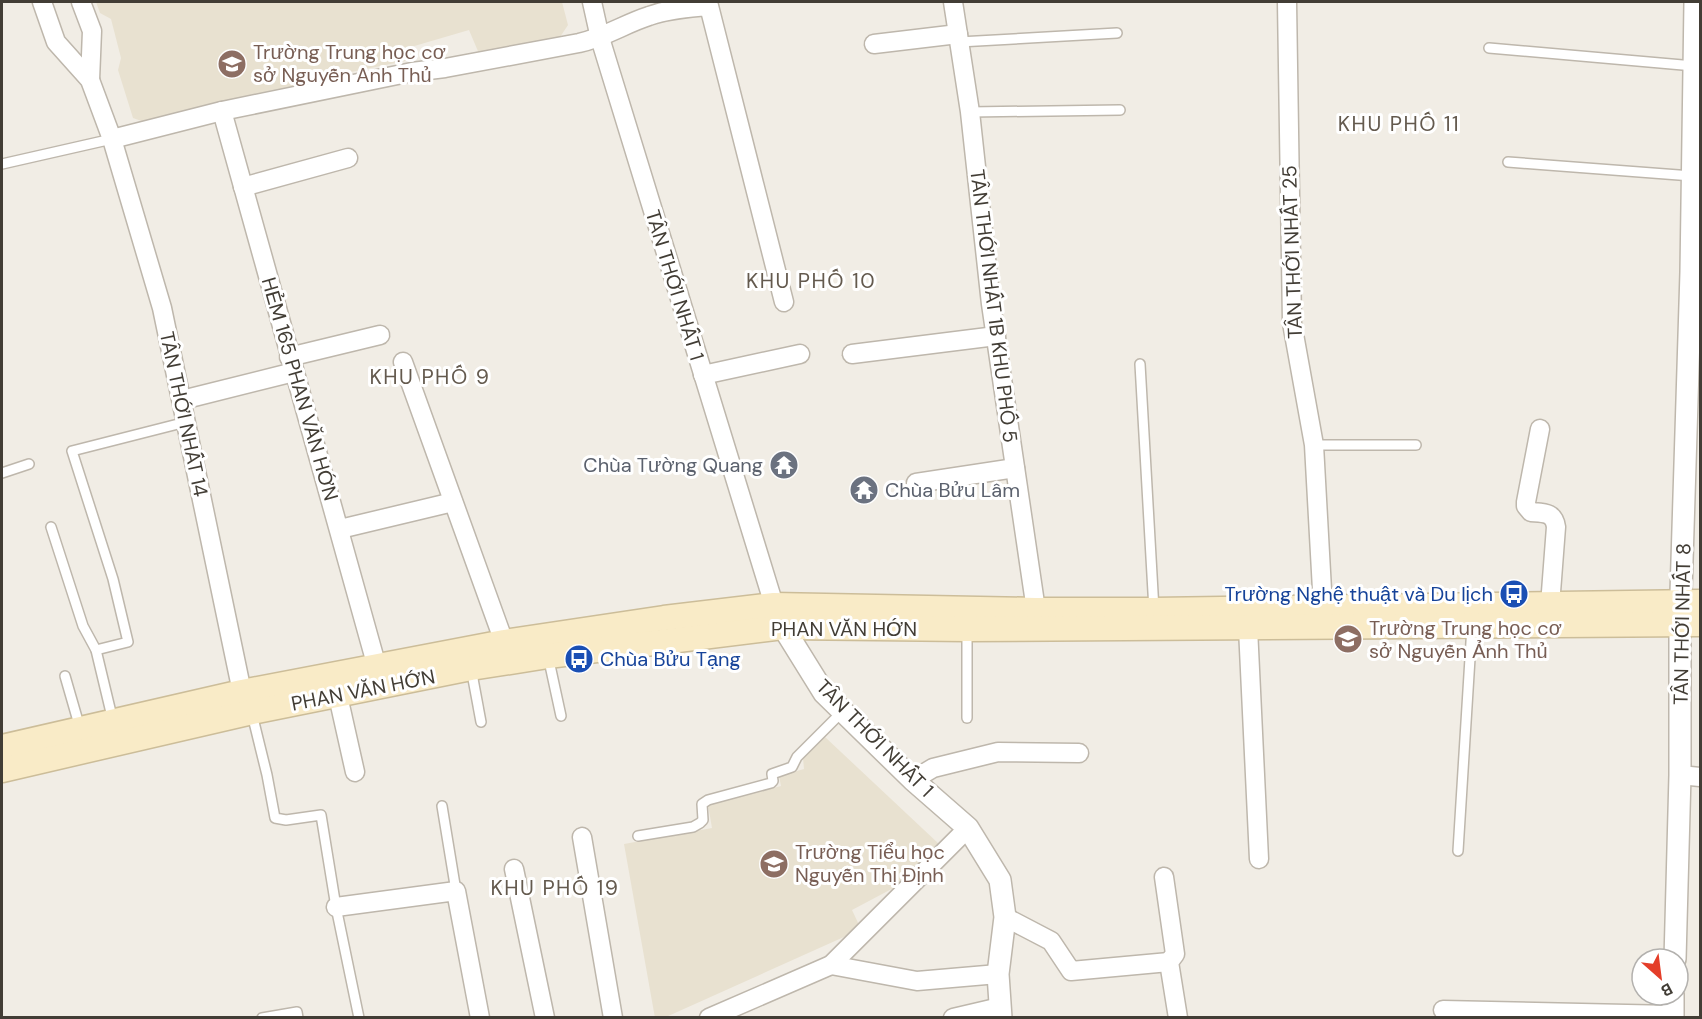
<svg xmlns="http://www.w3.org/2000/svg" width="1702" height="1019" font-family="'DM Sans',sans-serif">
  <rect width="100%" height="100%" fill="#f1ede5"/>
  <g fill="#e8e1d0">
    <path d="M96 2H562L568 25 558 40 480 56 469 30 411 47 415 59 346 73 147 123 133 118 118 70 121 58 111 19 100 13Z"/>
    <path d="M825 737 939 844 901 884 852 910 860 927 855 932 666 1017 655 1018 624 844 712 828 708 805 781 786 779 776 804 769 803 758Z"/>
  </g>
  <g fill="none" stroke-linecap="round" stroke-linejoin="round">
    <g stroke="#beb7ac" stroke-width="12">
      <g id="service">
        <path d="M959 42 1117 33"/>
        <path d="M1489 48 1694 66"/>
        <path d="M970 112 1120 110"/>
        <path d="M1508 162 1692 176"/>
        <path d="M2 164 112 139"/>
        <path d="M1140 364 1154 610"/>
        <path d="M1314 445H1416"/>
        <path d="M2 473 29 464"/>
        <path d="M51 527 83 626 96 650 113 721"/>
        <path d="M967 629V718"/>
        <path d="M96 650 128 642 113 579 72 451 186 422"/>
        <path d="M548 656 561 716"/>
        <path d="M471 668 481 722"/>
        <path d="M65 676 80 728"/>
        <path d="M252 714 267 775 275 818 286 820 321 815 336 907 359 1018"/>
        <path d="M442 806 456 891"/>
        <path d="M638 836 693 827 700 823 703 820 702 804 708 800 771 783 773 781 772 774 792 767 797 757 842 712"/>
        <path d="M1458 851 1472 626"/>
        <path d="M262 1018 297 1012 298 1018"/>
      </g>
    </g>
    <g stroke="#beb7ac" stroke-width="21">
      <g id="minor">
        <path d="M42 2 56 42 90 80 112 139 162 308 242 692"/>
        <path d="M81 2 92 31 90 80"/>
        <path d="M592 2 600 38 774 605"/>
        <path d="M953 2 970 112 991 304 1036 610"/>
        <path d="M1287 2 1292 323 1314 445 1323 608"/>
        <path d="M874 44 958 34"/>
        <path d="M222 111 377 667"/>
        <path d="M112 139 222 111 412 72 445 68 579 43C606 37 624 24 649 16 668 9 689 8 709 6L784 302"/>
        <path d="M243 187 348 158"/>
        <path d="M852 354 996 336"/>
        <path d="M289 357 380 335"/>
        <path d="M403 362 504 642"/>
        <path d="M703 375 800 354"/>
        <path d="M182 400 294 372"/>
        <path d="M1540 429 1526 502V506L1531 512C1544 513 1554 512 1556 527L1550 605"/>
        <path d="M916 483 1015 468"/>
        <path d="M340 529 453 502"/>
        <path d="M1248 628 1259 859"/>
        <path d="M338 696 355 772"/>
        <path d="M1680 775 1700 777"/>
        <path d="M913 780 933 768 998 752 1079 753"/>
        <path d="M582 837 613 1018"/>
        <path d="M514 869 545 1018"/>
        <path d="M1164 877 1175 954 1169 962 1178 1018"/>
        <path d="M336 907 456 891 480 1018"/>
        <path d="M1005 917 1051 941 1071 971 1169 962"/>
        <path d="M831 965 917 981 998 974"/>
        <path d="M1443 1010 1673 1015"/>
        <path d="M709 1018 831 965 968 828"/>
        <path d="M953 1018 1000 1007"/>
      </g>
    </g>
    <g stroke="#beb7ac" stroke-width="24">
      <g id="tertiary">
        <path d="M777 614 783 627 824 693 913 780 968 828 1000 880 1005 917 998 974 1001 1018"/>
        <path d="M1675 959 1680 775V625L1691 272 1695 2"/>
        <path d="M1673 1018V995"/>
      </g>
    </g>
    <g stroke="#ccbd99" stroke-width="27">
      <g id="secondary">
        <path d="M2 747 242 692 504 642 664 618 774 605 1036 610H1154L1700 602"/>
        <path d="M2 770 252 712 471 668 548 656 783 627 967 629 1700 624"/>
      </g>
    </g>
    <use href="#service" stroke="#fff" stroke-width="9"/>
    <use href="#minor" stroke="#fff" stroke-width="18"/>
    <use href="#tertiary" stroke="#fff" stroke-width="21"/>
    <use href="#secondary" stroke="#f9ebc7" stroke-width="24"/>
  </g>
  <defs>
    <g id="school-disc" transform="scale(1.5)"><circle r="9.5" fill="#8d6e63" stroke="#fff"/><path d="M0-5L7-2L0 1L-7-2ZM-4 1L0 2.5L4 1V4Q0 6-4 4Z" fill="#fff"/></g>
    <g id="temple-disc" transform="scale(1.5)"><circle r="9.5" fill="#6b7280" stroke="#fff"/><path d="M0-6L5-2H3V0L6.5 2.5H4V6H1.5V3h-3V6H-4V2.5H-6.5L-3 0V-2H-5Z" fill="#fff"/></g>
    <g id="bus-disc" transform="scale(1.5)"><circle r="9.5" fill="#1a4fb4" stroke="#fff"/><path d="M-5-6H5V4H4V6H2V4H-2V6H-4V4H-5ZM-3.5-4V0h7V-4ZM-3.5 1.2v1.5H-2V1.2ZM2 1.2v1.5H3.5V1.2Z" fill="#fff"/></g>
  </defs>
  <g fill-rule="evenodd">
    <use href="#school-disc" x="232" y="64"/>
    <use href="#temple-disc" x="784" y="465"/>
    <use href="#temple-disc" x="864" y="490"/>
    <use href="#bus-disc" x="1514" y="594"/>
    <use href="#school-disc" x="1348" y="639"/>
    <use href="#bus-disc" x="579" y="659"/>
    <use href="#school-disc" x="774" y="864"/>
  </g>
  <g text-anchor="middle" stroke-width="6" stroke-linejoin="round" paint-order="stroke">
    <g font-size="20" fill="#785e54" stroke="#fff" text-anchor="start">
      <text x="253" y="59">Trường Trung học cơ<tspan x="253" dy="23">sở Nguyễn Anh Thủ</tspan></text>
      <text x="1369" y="635">Trường Trung học cơ<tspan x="1369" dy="23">sở Nguyễn Ảnh Thủ</tspan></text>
      <text x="795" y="859">Trường Tiểu học<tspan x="795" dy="23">Nguyễn Thị Định</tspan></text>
    </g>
    <g font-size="20" fill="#423d35" stroke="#fff">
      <text transform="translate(1292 252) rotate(-92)" y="7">TÂN THỚI NHẤT 25</text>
      <text transform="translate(675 285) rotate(73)" y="7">TÂN THỚI NHẤT 1</text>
      <text transform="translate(994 306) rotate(83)" y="7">TÂN THỚI NHẤT 1B KHU PHỐ 5</text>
      <text transform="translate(300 389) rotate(74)" y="7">HẺM 165 PHAN VĂN HỚN</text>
      <text transform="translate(184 414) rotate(78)" y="7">TÂN THỚI NHẤT 14</text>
      <text transform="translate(1682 624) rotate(-89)" y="7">TÂN THỚI NHẤT 8</text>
      <text x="844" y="636">PHAN VĂN HỚN</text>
      <text transform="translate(363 690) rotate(-11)" y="7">PHAN VĂN HỚN</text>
      <text transform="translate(875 738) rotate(45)" y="7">TÂN THỚI NHẤT 1</text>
    </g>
    <g font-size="20" fill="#5b616d" stroke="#fff" text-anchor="end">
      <text x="763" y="472">Chùa Tường Quang</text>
      <text x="885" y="497" text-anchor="start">Chùa Bửu Lâm</text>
    </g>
    <g font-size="20" fill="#164399" stroke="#fff" text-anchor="end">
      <text x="1493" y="601">Trường Nghệ thuật và Du lịch</text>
      <text x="600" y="666" text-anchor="start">Chùa Bửu Tạng</text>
    </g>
    <g font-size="21" letter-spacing="1.5" fill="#645a4e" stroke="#fff">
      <text x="1399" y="131">KHU PHỐ 11</text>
      <text x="811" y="288">KHU PHỐ 10</text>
      <text x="430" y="384">KHU PHỐ 9</text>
      <text x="555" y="895">KHU PHỐ 19</text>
    </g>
  </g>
  <rect width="1702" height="1019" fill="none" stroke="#423d35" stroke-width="6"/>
  <g transform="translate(1660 977) rotate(152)"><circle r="28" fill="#ffffff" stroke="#b3b1ae" stroke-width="1.5"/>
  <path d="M0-4.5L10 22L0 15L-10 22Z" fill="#e43e29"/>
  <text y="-9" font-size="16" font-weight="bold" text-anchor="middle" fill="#423d35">B</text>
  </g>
</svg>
